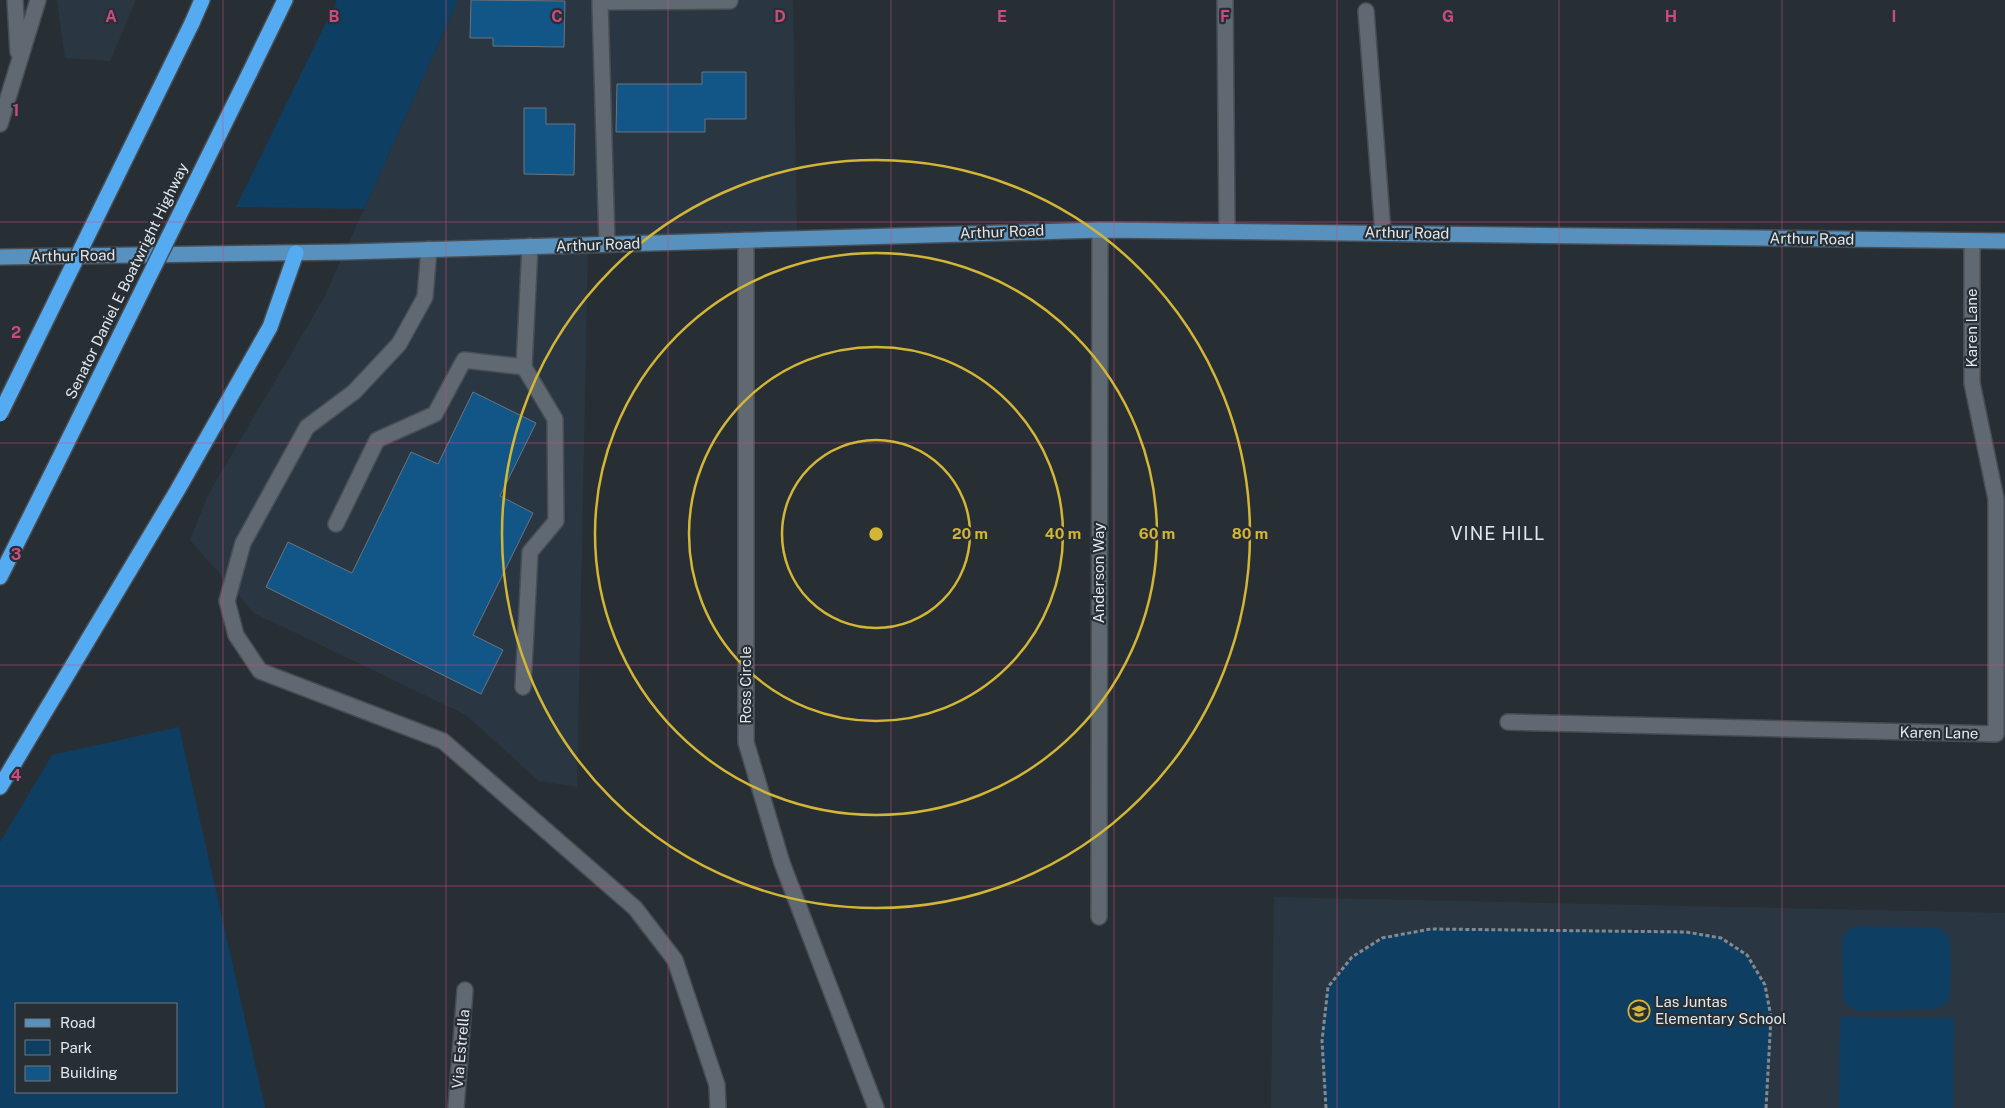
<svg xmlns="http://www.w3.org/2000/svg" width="2005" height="1108" font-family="'Public Sans',sans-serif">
  <rect width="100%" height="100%" fill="#272f35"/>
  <g fill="#2a3743">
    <path d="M57 0H136L110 61 65 58Z"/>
    <path d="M458 0H793L797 238 588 245 577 787 539 781 466 715 254 613 190 540 209 493 324 298Z"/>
    <path d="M1274 897 2005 913V1108H1271Z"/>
  </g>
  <g fill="#0e3e62" fill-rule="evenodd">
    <path d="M337 0H458L364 209 236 207Z"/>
    <path d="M179 727 265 1108H0V842L52 755ZM16 1004H176V1092H16Z"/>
    <path d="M1856 926 1937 928C1943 930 1947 932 1949 938 1953 949 1951 993 1948 1003L1934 1009 1858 1011 1846 1004 1843 999 1842 942 1844 934Z"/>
    <path d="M1431 929 1686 932 1721 938 1747 955 1765 985 1771 1017 1766 1108H1326L1322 1041 1328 987 1352 957 1382 938Z"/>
    <path d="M1840 1017 1954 1018 1953 1108H1839Z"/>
  </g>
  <g fill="#125687" stroke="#6c757d">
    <path d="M471 0 565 1 564 47 493 46V38H470Z"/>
    <path d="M702 72H746V119H705V132H616L617 84H702Z"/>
    <path d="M524 108H546V124H575L574 175 524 174Z"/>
    <path d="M473 392 536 423 500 496 533 513 473 635 503 650 481 694 266 587 288 542 352 573 411 452 438 464Z"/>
  </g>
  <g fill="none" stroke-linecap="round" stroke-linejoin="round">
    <g stroke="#474d53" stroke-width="18">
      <g id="minor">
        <path d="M15 0 18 52"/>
        <path d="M1225 0 1227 231"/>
        <path d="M1366 11 1383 233"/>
        <path d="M0 124 38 0"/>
        <path d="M746 240V742L782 863 876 1108"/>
        <path d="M607 244 600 2 730 1"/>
        <path d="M429 249 425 297 399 344 354 392 307 427 243 543 227 601 236 635 260 671 443 741 635 908 675 960 717 1085 718 1108"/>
        <path d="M336 524 377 440 435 414 464 360 524 367"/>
        <path d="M523 687 530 552 556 521 555 419 524 367 530 246"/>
        <path d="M1508 722 1996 734V499L1972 383V242"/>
        <path d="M1099 917 1100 230"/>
        <path d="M456 1108 465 990"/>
      </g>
    </g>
    <g stroke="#474d53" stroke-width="18">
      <path id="major" d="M0 257 346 252 1100 230 2005 241"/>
    </g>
    <g stroke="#474d53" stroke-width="18">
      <g id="highway">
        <path d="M192 23 202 0"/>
        <path d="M249 74 285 0"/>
        <path d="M0 577 54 469"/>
        <path d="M0 787 177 491 270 327 296 253"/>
      </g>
    </g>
    <path stroke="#838a8f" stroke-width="3" stroke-dasharray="4 2.5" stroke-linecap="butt" d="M1326 1108 1322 1041 1328 987 1352 957 1382 938 1431 929 1686 932 1721 938 1747 955 1765 985 1771 1017 1766 1108"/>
    <use href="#minor" stroke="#606971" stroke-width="15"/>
    <use href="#major" stroke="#5991be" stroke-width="15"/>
    <use href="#highway" stroke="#55abf2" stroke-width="15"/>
    <g stroke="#474d53" stroke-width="18" stroke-linecap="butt">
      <g id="highway-bridge">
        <path d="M0 414 192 23"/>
        <path d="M54 469 249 74"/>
      </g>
    </g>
    <use href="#highway-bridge" stroke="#55abf2" stroke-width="15"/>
  </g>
  <path fill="none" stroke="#ca4c7f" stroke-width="1" stroke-opacity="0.55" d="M223 0V1108M446 0V1108M668 0V1108M891 0V1108M1114 0V1108M1337 0V1108M1559 0V1108M1782 0V1108M0 222H2005M0 443H2005M0 665H2005M0 886H2005"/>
  <g fill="none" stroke="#d3b635" stroke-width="2.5">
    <circle cx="876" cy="534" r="94"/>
    <circle cx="876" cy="534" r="187"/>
    <circle cx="876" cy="534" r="281"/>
    <circle cx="876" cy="534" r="374"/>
  </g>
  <defs>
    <g id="school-ring" transform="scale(1.125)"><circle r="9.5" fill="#272f35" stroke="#d3b635" stroke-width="1.5"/><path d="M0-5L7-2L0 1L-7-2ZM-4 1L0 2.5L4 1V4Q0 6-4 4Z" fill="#d3b635"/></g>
  </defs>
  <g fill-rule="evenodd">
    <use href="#school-ring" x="1639" y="1011"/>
  </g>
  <g text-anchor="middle" stroke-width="4.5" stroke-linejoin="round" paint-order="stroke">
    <g font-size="15" fill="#e2e7eb" stroke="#272f35">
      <text transform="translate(1002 232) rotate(-2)" y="5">Arthur Road</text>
      <text transform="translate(1407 233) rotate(1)" y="5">Arthur Road</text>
      <text transform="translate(1812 239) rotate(1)" y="5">Arthur Road</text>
      <text transform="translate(598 245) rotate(-2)" y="5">Arthur Road</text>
      <text transform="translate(73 256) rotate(-1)" y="5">Arthur Road</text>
      <text transform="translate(127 281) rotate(-64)" y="5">Senator Daniel E Boatwright Highway</text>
      <text transform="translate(1972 328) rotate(-90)" y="5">Karen Lane</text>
      <text transform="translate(1099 573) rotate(-90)" y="5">Anderson Way</text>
      <text transform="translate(746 685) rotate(-90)" y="5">Ross Circle</text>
      <text transform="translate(1939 733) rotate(1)" y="5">Karen Lane</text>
      <text transform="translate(461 1049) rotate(-85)" y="5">Via Estrella</text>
    </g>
    <g font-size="15" fill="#e2e7eb" stroke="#272f35" text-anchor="start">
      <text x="1655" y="1007">Las Juntas<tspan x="1655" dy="17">Elementary School</tspan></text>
    </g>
    <g font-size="18" letter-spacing="1" fill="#e2e7eb" stroke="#272f35">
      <text x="1498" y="540">VINE HILL</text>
    </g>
  </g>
  <g font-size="16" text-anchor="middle" font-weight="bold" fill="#ca4c7f" stroke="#272f35" stroke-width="4.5" stroke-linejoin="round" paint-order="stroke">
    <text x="111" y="22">A</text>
    <text x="334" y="22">B</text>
    <text x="557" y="22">C</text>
    <text x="780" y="22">D</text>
    <text x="1002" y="22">E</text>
    <text x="1225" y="22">F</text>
    <text x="1448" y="22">G</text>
    <text x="1671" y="22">H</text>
    <text x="1894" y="22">I</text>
    <text x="16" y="116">1</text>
    <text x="16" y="338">2</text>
    <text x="16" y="560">3</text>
    <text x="16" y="781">4</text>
  </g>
  <circle cx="876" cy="534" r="8" fill="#d3b635" stroke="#272f35" stroke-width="2.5"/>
  <g font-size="15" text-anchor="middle" font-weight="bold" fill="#d3b635" stroke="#272f35" stroke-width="4.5" stroke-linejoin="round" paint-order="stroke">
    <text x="970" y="539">20 m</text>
    <text x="1063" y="539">40 m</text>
    <text x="1157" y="539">60 m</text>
    <text x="1250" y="539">80 m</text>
  </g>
  <rect x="15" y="1003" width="162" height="90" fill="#272f35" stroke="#72797e"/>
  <rect x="25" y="1019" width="25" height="8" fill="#5991be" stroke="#72797e"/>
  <text x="60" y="1028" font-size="15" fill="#e2e7eb">Road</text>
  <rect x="25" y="1040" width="25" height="15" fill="#0e3e62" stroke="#72797e"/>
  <text x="60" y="1053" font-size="15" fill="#e2e7eb">Park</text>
  <rect x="25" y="1066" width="25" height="15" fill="#125687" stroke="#72797e"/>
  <text x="60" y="1078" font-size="15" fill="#e2e7eb">Building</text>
</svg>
